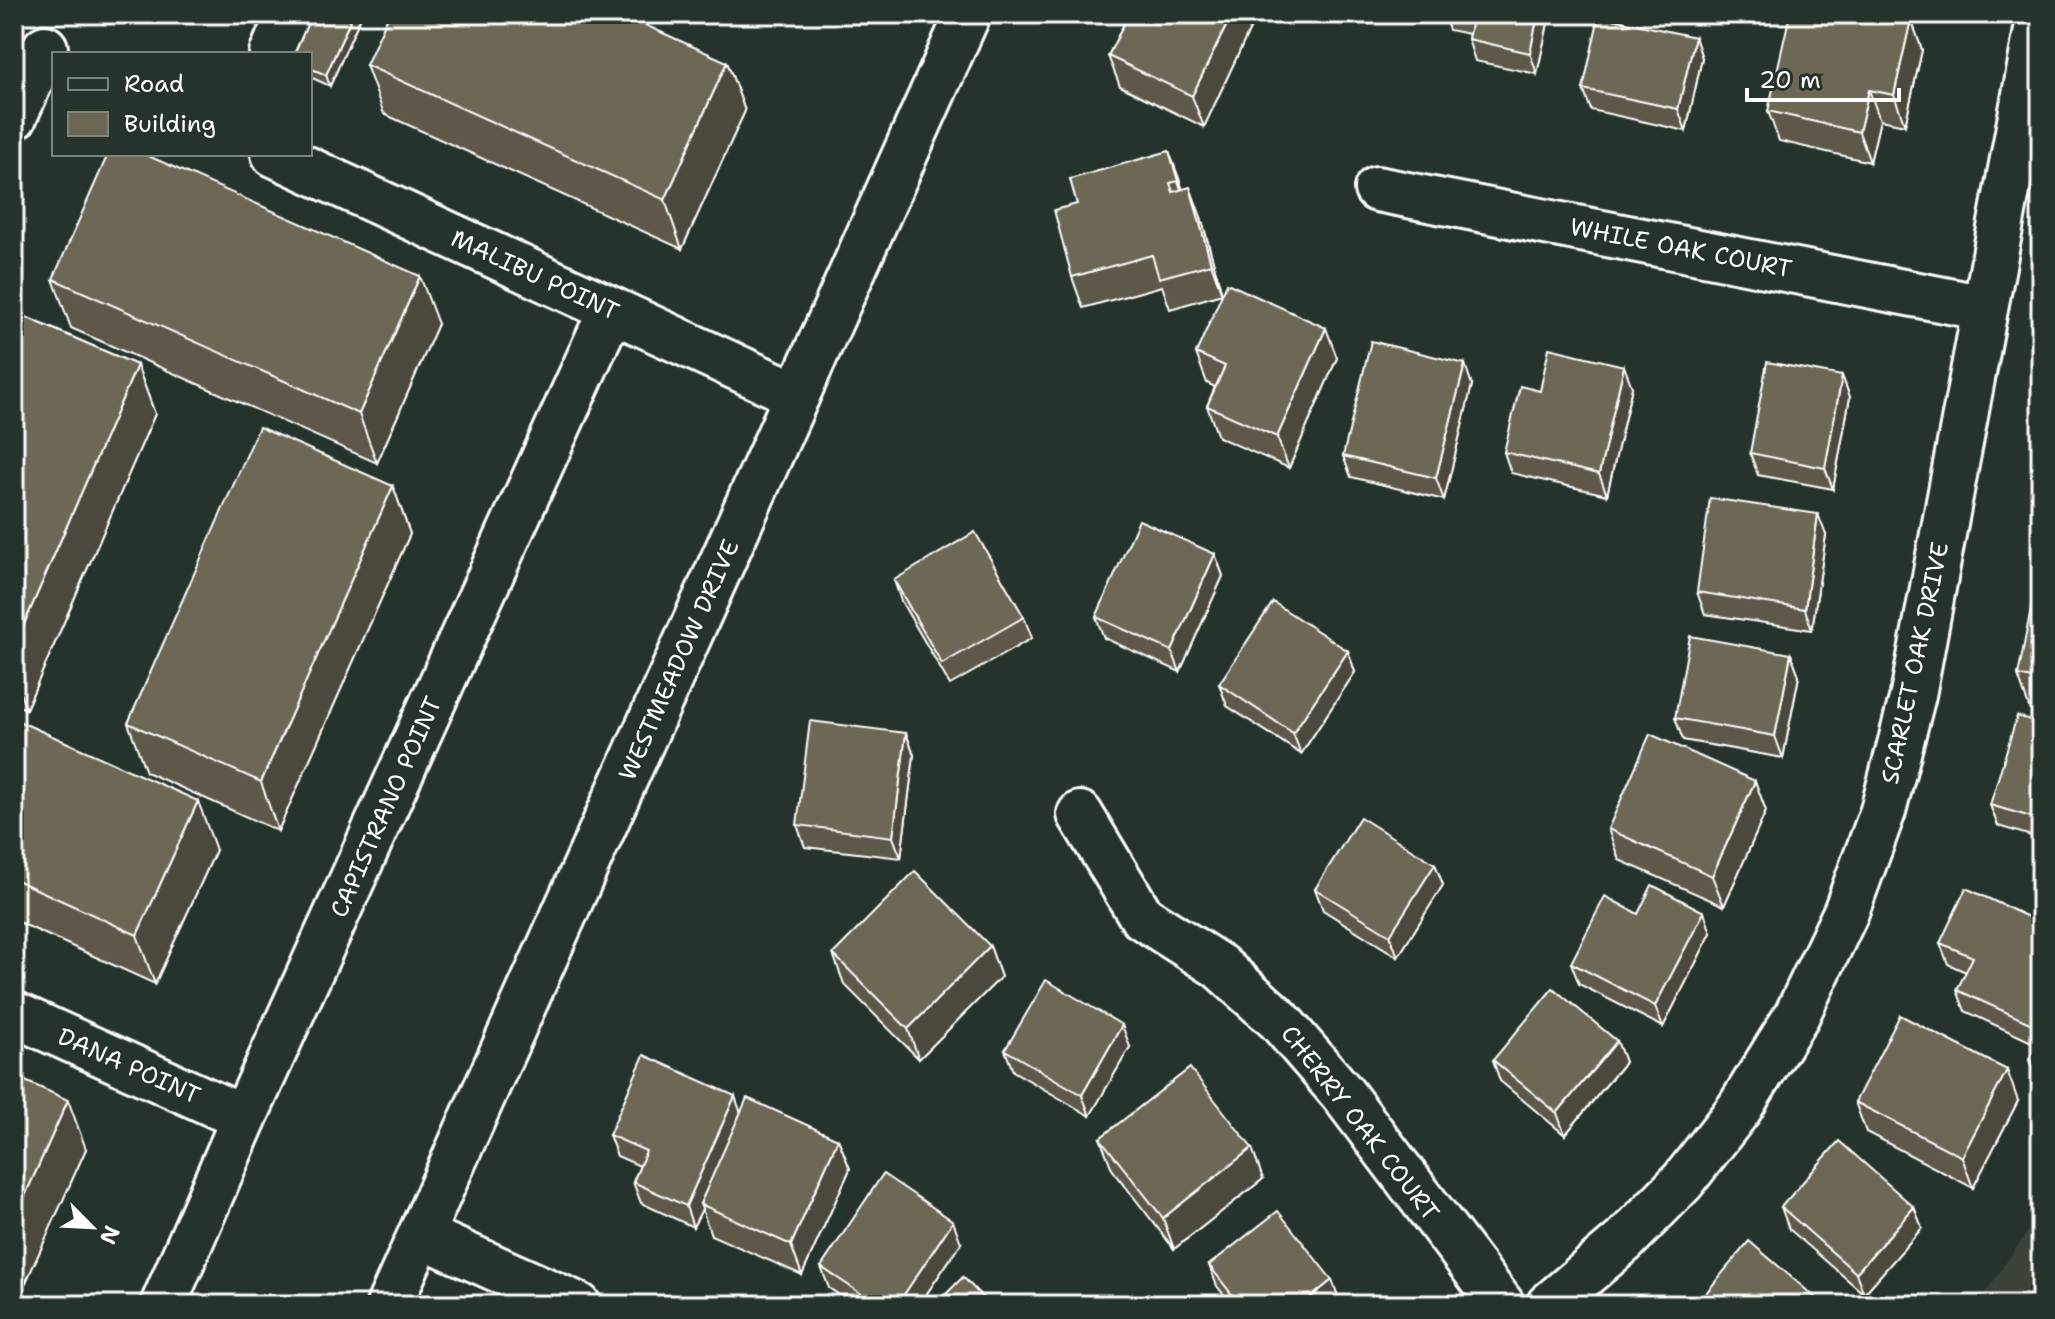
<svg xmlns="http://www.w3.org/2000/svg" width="2055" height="1319" font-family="'Shantell Sans',sans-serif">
  <rect width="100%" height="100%" fill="#26332d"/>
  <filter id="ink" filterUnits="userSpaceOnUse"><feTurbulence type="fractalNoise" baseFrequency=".0125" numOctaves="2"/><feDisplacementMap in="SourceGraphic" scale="16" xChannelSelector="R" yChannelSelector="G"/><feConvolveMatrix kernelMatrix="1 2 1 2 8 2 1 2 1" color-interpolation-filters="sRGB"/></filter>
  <g filter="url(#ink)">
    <path fill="#3b4339" d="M2041 1212V1305H1976L1979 1302Z"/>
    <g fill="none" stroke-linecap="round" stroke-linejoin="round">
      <g stroke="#fff" stroke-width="50">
        <g id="minor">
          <path d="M272 54 289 14"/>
          <path d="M14 117 45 48"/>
          <path d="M274 154 797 395"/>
          <path d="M1377 189 1985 308"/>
          <path d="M1080 814 1142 917 1219 966 1279 1020 1342 1093 1502 1305"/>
          <path d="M14 1014 244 1118"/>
          <path d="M421 1235 578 1305"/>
          <path d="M163 1305 244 1118 611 310"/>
          <path d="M389 1305 968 14"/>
          <path d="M1549 1305 1624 1241 1683 1181 1739 1109 1797 1015 1846 912 1883 811 1913 695 2040 14"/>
        </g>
      </g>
      <use href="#minor" stroke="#26332d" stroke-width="44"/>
    </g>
    <g fill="#5d5949" stroke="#fff" stroke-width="2">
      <path d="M156 14H178L174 22Z"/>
      <path d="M312 14H362L330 86 310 77Z"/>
      <path d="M1129 14H1257L1204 127 1120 86 1108 56Z"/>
      <path d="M1443 14H1550L1537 74 1475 61 1468 39 1469 34 1449 30Z"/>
      <path d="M1911 19 1922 50 1905 125 1880 120 1870 162 1779 141 1768 111Z"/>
      <path d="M1695 37 1702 58 1686 131 1591 110 1583 89Z"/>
      <path d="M727 62 745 111 682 249 384 114 366 65Z"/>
      <path d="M1070 179 1180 181 1182 189 1201 217 1222 294 1170 309 1162 286 1083 308 1072 277 1077 204Z"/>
      <path d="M53 279 438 324 377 463 71 328Z"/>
      <path d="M14 312 137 365 155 414 26 709 14 704Z"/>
      <path d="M1196 353 1337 358 1289 468 1218 437 1207 406 1215 387 1207 383Z"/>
      <path d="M1842 376 1850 397 1833 489 1758 475 1750 453Z"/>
      <path d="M1472 385 1444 500 1351 477 1343 456Z"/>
      <path d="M1632 387 1607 495 1511 473 1504 452 1540 391Z"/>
      <path d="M393 486 410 534 278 831 146 772 128 723Z"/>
      <path d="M1826 535 1812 630 1705 614 1697 592Z"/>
      <path d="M1215 554 1223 576 1180 672 1104 638 1096 617Z"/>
      <path d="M2041 578V709L2029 707 2018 676Z"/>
      <path d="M894 580 1024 617 1032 638 950 685 901 601Z"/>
      <path d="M1348 651 1355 672 1301 754 1227 706 1219 684Z"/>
      <path d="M1791 654 1799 676 1783 758 1683 740 1675 718Z"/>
      <path d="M14 719 216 850 155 984 14 920Z"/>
      <path d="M2041 723V839L1998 826 1990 805Z"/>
      <path d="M906 733 914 755 901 858 805 847 797 825Z"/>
      <path d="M1755 781 1766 811 1724 906 1619 860 1608 829Z"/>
      <path d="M1435 864 1443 885 1398 957 1323 910 1315 889Z"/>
      <path d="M1638 914 1711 933 1663 1027 1579 984 1571 963Z"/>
      <path d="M2041 923V1083L2037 1081 2029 1060 2036 1044 1965 1011 1957 990 1966 972 1948 964 1940 943Z"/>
      <path d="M990 946 1001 977 919 1059 844 984 833 954Z"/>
      <path d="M1617 1041 1625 1062 1565 1135 1500 1081 1493 1060Z"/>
      <path d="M1130 1047 1090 1116 1013 1071 1005 1050Z"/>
      <path d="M14 1076 86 1149 26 1282 14 1277Z"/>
      <path d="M2018 1101 1973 1188 1866 1132 1855 1102Z"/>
      <path d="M741 1113 838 1139 850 1169 802 1275 711 1235 702 1209 693 1227 641 1203 633 1182 640 1166 617 1156 609 1135Z"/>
      <path d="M1100 1138 1263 1179 1174 1249 1112 1169Z"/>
      <path d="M1781 1207H1914L1922 1228 1864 1294 1789 1229Z"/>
      <path d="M961 1243 919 1305H854L829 1288 821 1267Z"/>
      <path d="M1209 1265 1332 1280 1340 1302 1336 1305H1232L1217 1286Z"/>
    </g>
    <g fill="#4c483c" stroke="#fff" stroke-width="2">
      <path d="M171 14H178L174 22Z"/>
      <path d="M353 14H362L330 86 326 75Z"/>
      <path d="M1232 14H1257L1204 127 1192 96Z"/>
      <path d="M1538 14H1550L1537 74 1530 53Z"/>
      <path d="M1911 19 1922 50 1905 125 1894 95Z"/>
      <path d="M1695 37 1702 58 1686 131 1678 109Z"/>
      <path d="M727 62 745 111 682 249 665 200Z"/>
      <path d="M1869 90 1880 120 1870 162 1859 132Z"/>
      <path d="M1169 151 1180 181 1189 211 1178 181Z"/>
      <path d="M1190 187 1201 217 1222 294 1211 264Z"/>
      <path d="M420 276 438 324 377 463 359 414Z"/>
      <path d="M1326 328 1337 358 1289 468 1277 437Z"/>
      <path d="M1465 364 1472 385 1444 500 1436 478Z"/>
      <path d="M137 365 155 414 26 709 14 676V647Z"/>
      <path d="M1624 366 1632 387 1607 495 1599 474Z"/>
      <path d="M1842 376 1850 397 1833 489 1825 468Z"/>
      <path d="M393 486 410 534 278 831 261 782Z"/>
      <path d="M1818 514 1826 535 1812 630 1805 609Z"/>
      <path d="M1215 554 1223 576 1180 672 1172 651Z"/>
      <path d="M1348 651 1355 672 1301 754 1293 733Z"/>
      <path d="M1791 654 1799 676 1783 758 1775 736Z"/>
      <path d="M906 733 914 755 901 858 893 837Z"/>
      <path d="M1755 781 1766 811 1724 906 1712 876Z"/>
      <path d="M198 801 216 850 155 984 137 935Z"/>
      <path d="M1435 864 1443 885 1398 957 1390 935Z"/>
      <path d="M1704 912 1711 933 1663 1027 1655 1006Z"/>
      <path d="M990 946 1001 977 919 1059 908 1029Z"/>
      <path d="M2041 1011V1043L2034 1025Z"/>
      <path d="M1122 1025 1130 1047 1090 1116 1082 1095Z"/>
      <path d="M1617 1041 1625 1062 1565 1135 1557 1113Z"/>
      <path d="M2007 1070 2018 1101 1973 1188 1962 1157Z"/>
      <path d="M735 1096 742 1117 700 1204 702 1209 693 1227 686 1206Z"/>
      <path d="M68 1100 86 1149 26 1282 14 1249V1220Z"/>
      <path d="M838 1139 850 1169 802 1275 791 1245Z"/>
      <path d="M1252 1148 1263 1179 1174 1249 1163 1218Z"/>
      <path d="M1914 1207 1922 1228 1864 1294 1856 1273Z"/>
      <path d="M953 1221 961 1243 919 1305H897Z"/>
      <path d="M1332 1280 1340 1302 1336 1305H1301Z"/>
    </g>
    <g fill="#6c6755" stroke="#fff" stroke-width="2">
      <path d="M312 14H353L326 75 310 68V54H294Z"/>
      <path d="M389 14H621L727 62 665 200 366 65Z"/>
      <path d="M1129 14H1232L1192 96 1108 56Z"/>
      <path d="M1470 14H1538L1530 53 1468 39 1473 15Z"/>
      <path d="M1790 14H1888L1911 19 1894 95 1869 90 1859 132 1768 111Z"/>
      <path d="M1599 16 1695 37 1678 109 1583 89Z"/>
      <path d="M1169 151 1178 181 1170 183 1173 192 1190 187 1211 264 1159 278 1152 255 1072 277 1054 210 1077 204 1070 179Z"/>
      <path d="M108 154H144L420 276 359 414 53 279Z"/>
      <path d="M1227 283 1326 328 1277 437 1207 406 1225 366 1196 353Z"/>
      <path d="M14 312 137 365 14 647Z"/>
      <path d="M1371 341 1465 364 1436 478 1343 456Z"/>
      <path d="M1549 348 1624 366 1599 474 1504 452 1520 386 1540 391Z"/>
      <path d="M1767 362 1842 376 1825 468 1750 453Z"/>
      <path d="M259 427 393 486 261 782 128 723Z"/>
      <path d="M1710 498 1818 514 1805 609 1697 592Z"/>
      <path d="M1139 520 1215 554 1172 651 1096 617Z"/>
      <path d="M975 532 1024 617 942 664 894 580Z"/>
      <path d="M2037 577 2041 578V681L2018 676Z"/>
      <path d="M1273 602 1348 651 1293 733 1219 684Z"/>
      <path d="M1690 636 1791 654 1775 736 1675 718Z"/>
      <path d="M2017 716 2041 723V820L1990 805Z"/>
      <path d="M14 719 198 801 137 935 14 879Z"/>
      <path d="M810 721 906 733 893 837 797 825Z"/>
      <path d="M1650 734 1755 781 1712 876 1608 829Z"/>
      <path d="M1360 817 1435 864 1390 935 1315 889Z"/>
      <path d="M915 871 990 946 908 1029 833 954Z"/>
      <path d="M1652 885 1704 912 1655 1006 1571 963 1605 896 1638 914Z"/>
      <path d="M1966 888 2041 923V1011L2034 1025 1957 990 1973 957 1940 943Z"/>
      <path d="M1046 980 1122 1025 1082 1095 1005 1050Z"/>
      <path d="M1553 988 1617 1041 1557 1113 1493 1060Z"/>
      <path d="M1900 1015 2007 1070 1962 1157 1855 1102Z"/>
      <path d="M2041 1033V1065L2029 1060Z"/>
      <path d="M644 1055 735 1096 686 1206 633 1182 646 1151 609 1135Z"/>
      <path d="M1190 1068 1252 1148 1163 1218 1100 1138Z"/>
      <path d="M14 1076 68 1100 14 1220Z"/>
      <path d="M747 1098 838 1139 791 1245 700 1204Z"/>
      <path d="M1839 1141 1914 1207 1856 1273 1781 1207Z"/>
      <path d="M883 1174 953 1221 897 1305H878L821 1267Z"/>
      <path d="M1278 1211 1332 1280 1301 1305H1240L1209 1265Z"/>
      <path d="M1749 1241 1824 1305H1696Z"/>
      <path d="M963 1277 990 1305H935Z"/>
    </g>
  </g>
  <g text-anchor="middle" stroke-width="6" stroke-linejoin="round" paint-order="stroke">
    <g font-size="24" fill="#fff" stroke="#26332d">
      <text transform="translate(1681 248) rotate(11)" y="8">WHILE OAK COURT</text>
      <text transform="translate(535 275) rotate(25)" y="8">MALIBU POINT</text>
      <text transform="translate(679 660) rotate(-66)" y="8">WESTMEADOW DRIVE</text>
      <text transform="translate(1915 663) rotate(-78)" y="8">SCARLET OAK DRIVE</text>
      <text transform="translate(386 807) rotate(-66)" y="8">CAPISTRANO POINT</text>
      <text transform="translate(129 1066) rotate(24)" y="8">DANA POINT</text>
      <text transform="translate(1360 1123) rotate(52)" y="8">CHERRY OAK COURT</text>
    </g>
  </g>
  <rect width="2055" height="1319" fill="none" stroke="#26332d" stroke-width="48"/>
  <rect x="24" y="24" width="2007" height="1271" fill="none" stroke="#fff" stroke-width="3" filter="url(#ink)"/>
  <rect x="52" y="52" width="260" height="104" fill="#26332d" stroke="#7d8581" stroke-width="2"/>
  <rect x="68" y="78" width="40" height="12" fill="#26332d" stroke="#7d8581" stroke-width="2"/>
  <text x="124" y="92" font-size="24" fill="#ffffff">Road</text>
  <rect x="68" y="112" width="40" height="24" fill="#6c6755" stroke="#7d8581" stroke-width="2"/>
  <text x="124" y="132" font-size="24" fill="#ffffff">Building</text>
  <g transform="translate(92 1227) rotate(114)" stroke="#26332d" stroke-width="6" paint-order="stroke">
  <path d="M0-6L14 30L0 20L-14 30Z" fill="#ffffff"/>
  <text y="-12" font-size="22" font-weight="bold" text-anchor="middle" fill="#ffffff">N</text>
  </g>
  <path d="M1747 88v12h152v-12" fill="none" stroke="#ffffff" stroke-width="4"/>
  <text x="1759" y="88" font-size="24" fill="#ffffff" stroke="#26332d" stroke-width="6" paint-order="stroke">20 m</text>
</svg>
